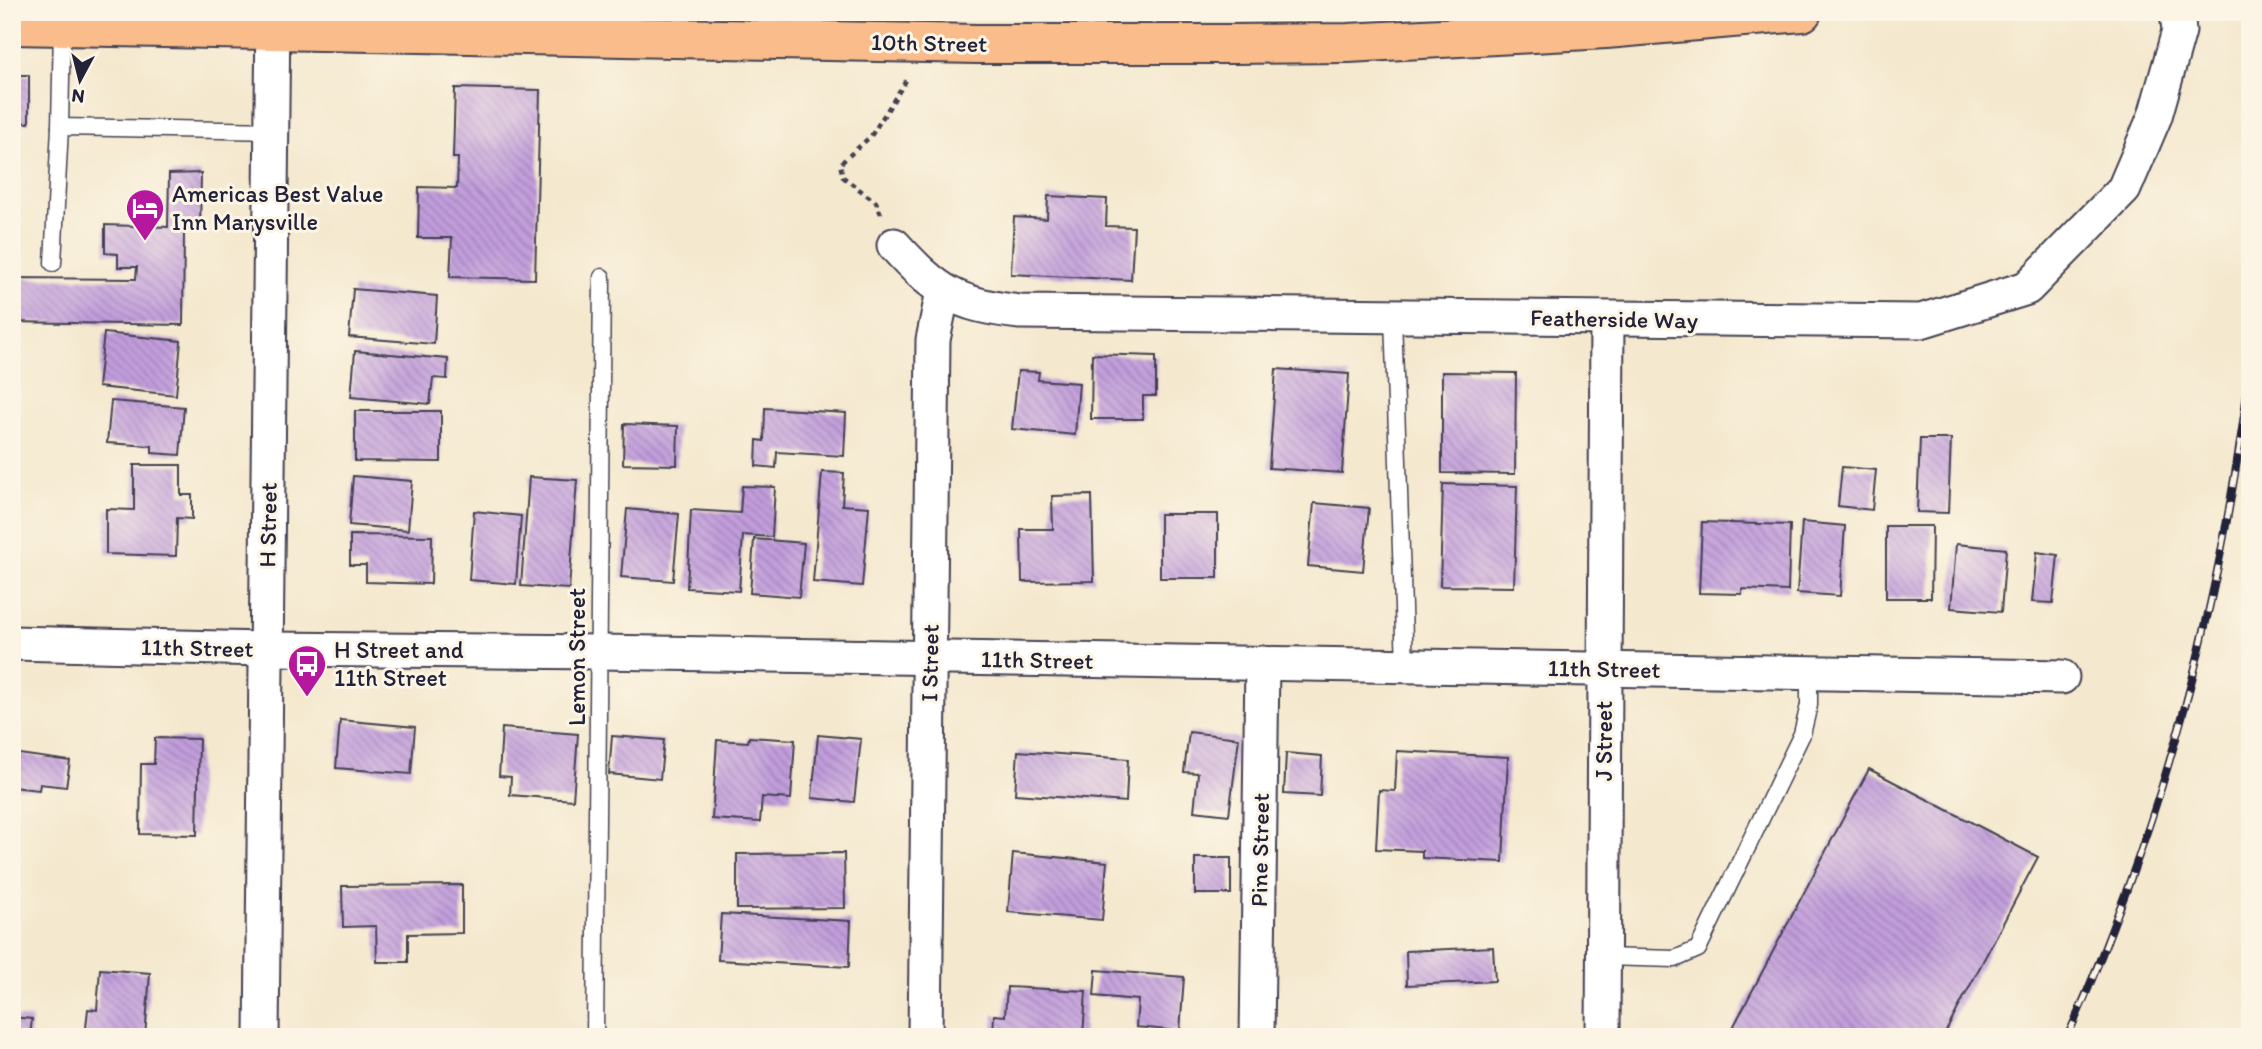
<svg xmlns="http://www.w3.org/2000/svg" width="2262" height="1049" font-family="Itim,sans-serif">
  <defs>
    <pattern id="building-back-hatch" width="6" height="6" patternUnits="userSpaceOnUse" patternTransform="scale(1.75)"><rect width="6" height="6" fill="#c29edc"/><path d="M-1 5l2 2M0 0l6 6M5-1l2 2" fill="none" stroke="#9d80b4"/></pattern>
  </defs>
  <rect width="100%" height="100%" fill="#fcf5e5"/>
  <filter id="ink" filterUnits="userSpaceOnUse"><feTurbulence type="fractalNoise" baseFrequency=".0143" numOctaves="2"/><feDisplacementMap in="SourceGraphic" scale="14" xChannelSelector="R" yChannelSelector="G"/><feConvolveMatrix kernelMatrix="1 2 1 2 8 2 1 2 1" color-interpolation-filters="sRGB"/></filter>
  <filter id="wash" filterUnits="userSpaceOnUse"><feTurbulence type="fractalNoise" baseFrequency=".00686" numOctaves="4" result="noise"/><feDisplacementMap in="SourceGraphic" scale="28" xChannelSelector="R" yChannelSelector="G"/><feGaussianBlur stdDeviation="1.57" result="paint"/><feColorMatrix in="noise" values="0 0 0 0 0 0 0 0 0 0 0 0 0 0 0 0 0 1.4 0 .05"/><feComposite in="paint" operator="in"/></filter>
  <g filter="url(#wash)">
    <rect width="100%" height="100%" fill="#f4e8ce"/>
    <g id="blocks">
      <g fill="url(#building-back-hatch)">
        <path d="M12 75H29V123L12 122Z"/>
        <path d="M455 88 540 90 535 279 450 277 452 238H418L419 187 457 188 458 158H453Z"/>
        <path d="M12 129H21V156L12 157Z"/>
        <path d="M201 173 200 231H184L183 325 12 322V278L136 279 137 267H118V254L105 253V225L168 227 169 174Z"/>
        <path d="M1048 196 1107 199 1106 226 1134 227 1131 280 1011 274 1014 217 1047 219Z"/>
        <path d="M353 289 437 296 434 344 349 337Z"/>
        <path d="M104 333 181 341 176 395 98 387Z"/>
        <path d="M355 351 448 359 447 379 433 378 430 404 351 397Z"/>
        <path d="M1092 354 1156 356V396H1143V419H1091Z"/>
        <path d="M1276 369 1349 374 1342 473 1269 468Z"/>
        <path d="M1018 371 1039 372 1038 380 1079 383 1075 435 1012 429Z"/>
        <path d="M1442 372 1516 373 1515 474 1442 473Z"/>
        <path d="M111 401 184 407 180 455 152 453V446L107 443Z"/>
        <path d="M765 408 846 413 844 456 777 452 776 468 756 466 757 440 764 441Z"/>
        <path d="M355 411H441V462L355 461Z"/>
        <path d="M624 424 678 426 677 465 623 464Z"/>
        <path d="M1920 439H1951L1948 513 1917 512Z"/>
        <path d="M134 465H181V495H192V519L177 518 176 556 106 554V509L134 510Z"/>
        <path d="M1842 467 1876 470 1872 510 1838 506Z"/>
        <path d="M822 472 844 473 842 505 869 507 862 586 813 582Z"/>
        <path d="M353 476 412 481 408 530 349 525Z"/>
        <path d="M529 477 577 480 569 589 521 586Z"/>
        <path d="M1443 484 1517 486 1514 587 1440 586Z"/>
        <path d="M742 486 775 487 772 537 743 535 739 591 687 588 691 510 740 513Z"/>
        <path d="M1092 495 1094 581 1022 582 1021 529H1053L1052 496Z"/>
        <path d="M1314 503 1369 508 1363 571 1308 566Z"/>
        <path d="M627 509 679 514 673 581 621 577Z"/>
        <path d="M474 511 521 516 516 584 469 580Z"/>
        <rect x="1160" y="514" width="58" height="64"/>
        <path d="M1702 522 1790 525 1788 591 1742 589V594L1699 593Z"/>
        <path d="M1802 522 1845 526 1840 596 1797 593Z"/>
        <path d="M1886 526H1932L1931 598H1886Z"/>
        <path d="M350 535 432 536 431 584 366 582V565H350Z"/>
        <path d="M754 539 804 543 799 597 750 593Z"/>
        <path d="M1956 544 2006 549 2001 612 1951 608Z"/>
        <path d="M2037 552 2058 555 2053 603 2032 602Z"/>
        <path d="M340 720 415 727 411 774 336 768Z"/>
        <path d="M502 728 578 734 573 800 510 795 511 777 499 776Z"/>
        <path d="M1189 732 1239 738 1229 815 1194 811 1198 773 1184 772Z"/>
        <path d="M818 735 861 739 854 802 812 798Z"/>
        <path d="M612 736 664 740 660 779 609 774Z"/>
        <path d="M749 737 795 740 791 799 762 797 760 822 712 819 717 740 748 742Z"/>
        <path d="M155 738 199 739 197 835 140 834 141 764H154Z"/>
        <path d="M1018 751 1128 759 1126 802 1015 794Z"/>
        <path d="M1397 751 1508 757 1503 862 1422 858V851L1376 849 1379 790 1395 791Z"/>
        <path d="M12 753 70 761 66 787 40 784 39 790 12 787Z"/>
        <path d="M1286 753 1322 756 1320 796 1284 794Z"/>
        <path d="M1869 769 2038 857 1943 1037H1728Z"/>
        <path d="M844 853 845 908 737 909V854Z"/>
        <path d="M1013 853 1107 862 1102 920 1008 912Z"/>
        <rect x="1195" y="858" width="36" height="36"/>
        <path d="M462 885V933L408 934V962H377L376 926 343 927 342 886Z"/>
        <path d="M721 914 851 921 849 967 718 960Z"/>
        <path d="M1493 947 1495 981 1407 985 1406 951Z"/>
        <path d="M100 969 150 973 145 1037H85L88 1009 97 1010Z"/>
        <path d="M1096 970 1184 977 1180 1031 1136 1027 1138 1000 1094 996Z"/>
        <path d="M1007 987 1086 991 1083 1037H993L994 1015 1005 1016Z"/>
        <path d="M12 1017 32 1019 30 1037H12Z"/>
      </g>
    </g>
  </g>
  <g filter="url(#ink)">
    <use href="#blocks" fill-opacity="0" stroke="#424051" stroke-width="2"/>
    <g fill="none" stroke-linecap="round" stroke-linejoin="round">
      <g stroke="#424051" stroke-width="19">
        <g id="service">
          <path d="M62 26 60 127 272 131"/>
          <path d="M53 263 60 127"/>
          <path d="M1393 317 1405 666"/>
          <path d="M1603 957 1675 959 1698 949 1802 734 1809 705V673"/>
          <path d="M595 1037 602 277"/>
        </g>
      </g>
      <g stroke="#424051" stroke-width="37">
        <g id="minor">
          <path d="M894 245C937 292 956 305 1020 312L1921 321 2027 288 2124 189 2155 116 2179 31 2177 12"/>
          <path d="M12 643 267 649 600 652 2062 677"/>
          <path d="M262 1037 273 12"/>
          <path d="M925 1037 933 340 943 291"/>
          <path d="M1257 1037 1262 663"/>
          <path d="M1603 1037 1607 319"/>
        </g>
      </g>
      <g stroke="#424051" stroke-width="42">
        <path id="trunk" d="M12 25 977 44H1232L1348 43 1606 29 1802 12"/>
      </g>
      <path stroke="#424051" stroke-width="4.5" stroke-dasharray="5 5" stroke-linecap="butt" d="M881 214 876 202 843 177 840 164 871 136 907 79"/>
      <use href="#service" stroke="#fff" stroke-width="16"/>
      <use href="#minor" stroke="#fff" stroke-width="33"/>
      <use href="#trunk" stroke="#f9bc8a" stroke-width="38"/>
      <g stroke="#22223b" stroke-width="8">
        <path id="rail" d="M2067 1037C2090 989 2108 939 2127 889 2171 769 2204 646 2227 520 2236 469 2245 418 2250 367"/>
      </g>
      <use href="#rail" stroke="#fcf5e5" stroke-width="5" stroke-dasharray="16" stroke-linecap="butt"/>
    </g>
  </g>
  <defs>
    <g id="hotel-pin" transform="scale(2.0125)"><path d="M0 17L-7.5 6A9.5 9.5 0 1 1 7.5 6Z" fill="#b5179e" stroke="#fcf5e5"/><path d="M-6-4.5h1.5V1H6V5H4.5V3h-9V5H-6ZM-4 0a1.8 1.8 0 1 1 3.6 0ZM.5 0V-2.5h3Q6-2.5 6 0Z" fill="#fff"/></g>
    <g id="bus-pin" transform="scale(2.0125)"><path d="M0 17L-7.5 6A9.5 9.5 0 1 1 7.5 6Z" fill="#b5179e" stroke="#fcf5e5"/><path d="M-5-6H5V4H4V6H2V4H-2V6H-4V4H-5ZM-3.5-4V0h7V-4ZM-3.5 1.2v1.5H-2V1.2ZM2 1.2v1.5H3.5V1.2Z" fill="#fff"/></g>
  </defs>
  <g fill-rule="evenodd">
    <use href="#hotel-pin" x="145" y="208"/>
    <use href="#bus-pin" x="307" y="664"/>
  </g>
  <g text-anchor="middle" stroke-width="6" stroke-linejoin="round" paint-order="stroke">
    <g font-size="24" fill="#22223b" stroke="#fcf5e5">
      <text transform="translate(929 43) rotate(1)" y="8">10th Street</text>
      <text transform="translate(1614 319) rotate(1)" y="8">Featherside Way</text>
      <text transform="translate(268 525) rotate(-89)" y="8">H Street</text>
      <text transform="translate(197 648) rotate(1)" y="8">11th Street</text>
      <text transform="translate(577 657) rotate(-90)" y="8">Lemon Street</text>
      <text transform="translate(1037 660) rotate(1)" y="8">11th Street</text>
      <text transform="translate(930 663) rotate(-89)" y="8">I Street</text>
      <text transform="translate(1604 669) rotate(1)" y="8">11th Street</text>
      <text transform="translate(1604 741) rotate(-90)" y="8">J Street</text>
      <text transform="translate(1260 850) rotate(-89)" y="8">Pine Street</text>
    </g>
    <g font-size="24" fill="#22223b" stroke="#fcf5e5" text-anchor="start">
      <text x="172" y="202">Americas Best Value<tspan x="172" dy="28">Inn Marysville</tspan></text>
      <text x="334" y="658">H Street and<tspan x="334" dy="28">11th Street</tspan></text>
    </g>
  </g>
  <rect width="2262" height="1049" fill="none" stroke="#fcf5e5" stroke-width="42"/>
  <g transform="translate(80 80) rotate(187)" stroke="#fcf5e5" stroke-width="5" paint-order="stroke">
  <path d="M0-5L12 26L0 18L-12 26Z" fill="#22223b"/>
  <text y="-10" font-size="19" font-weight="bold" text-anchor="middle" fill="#22223b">N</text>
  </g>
</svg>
